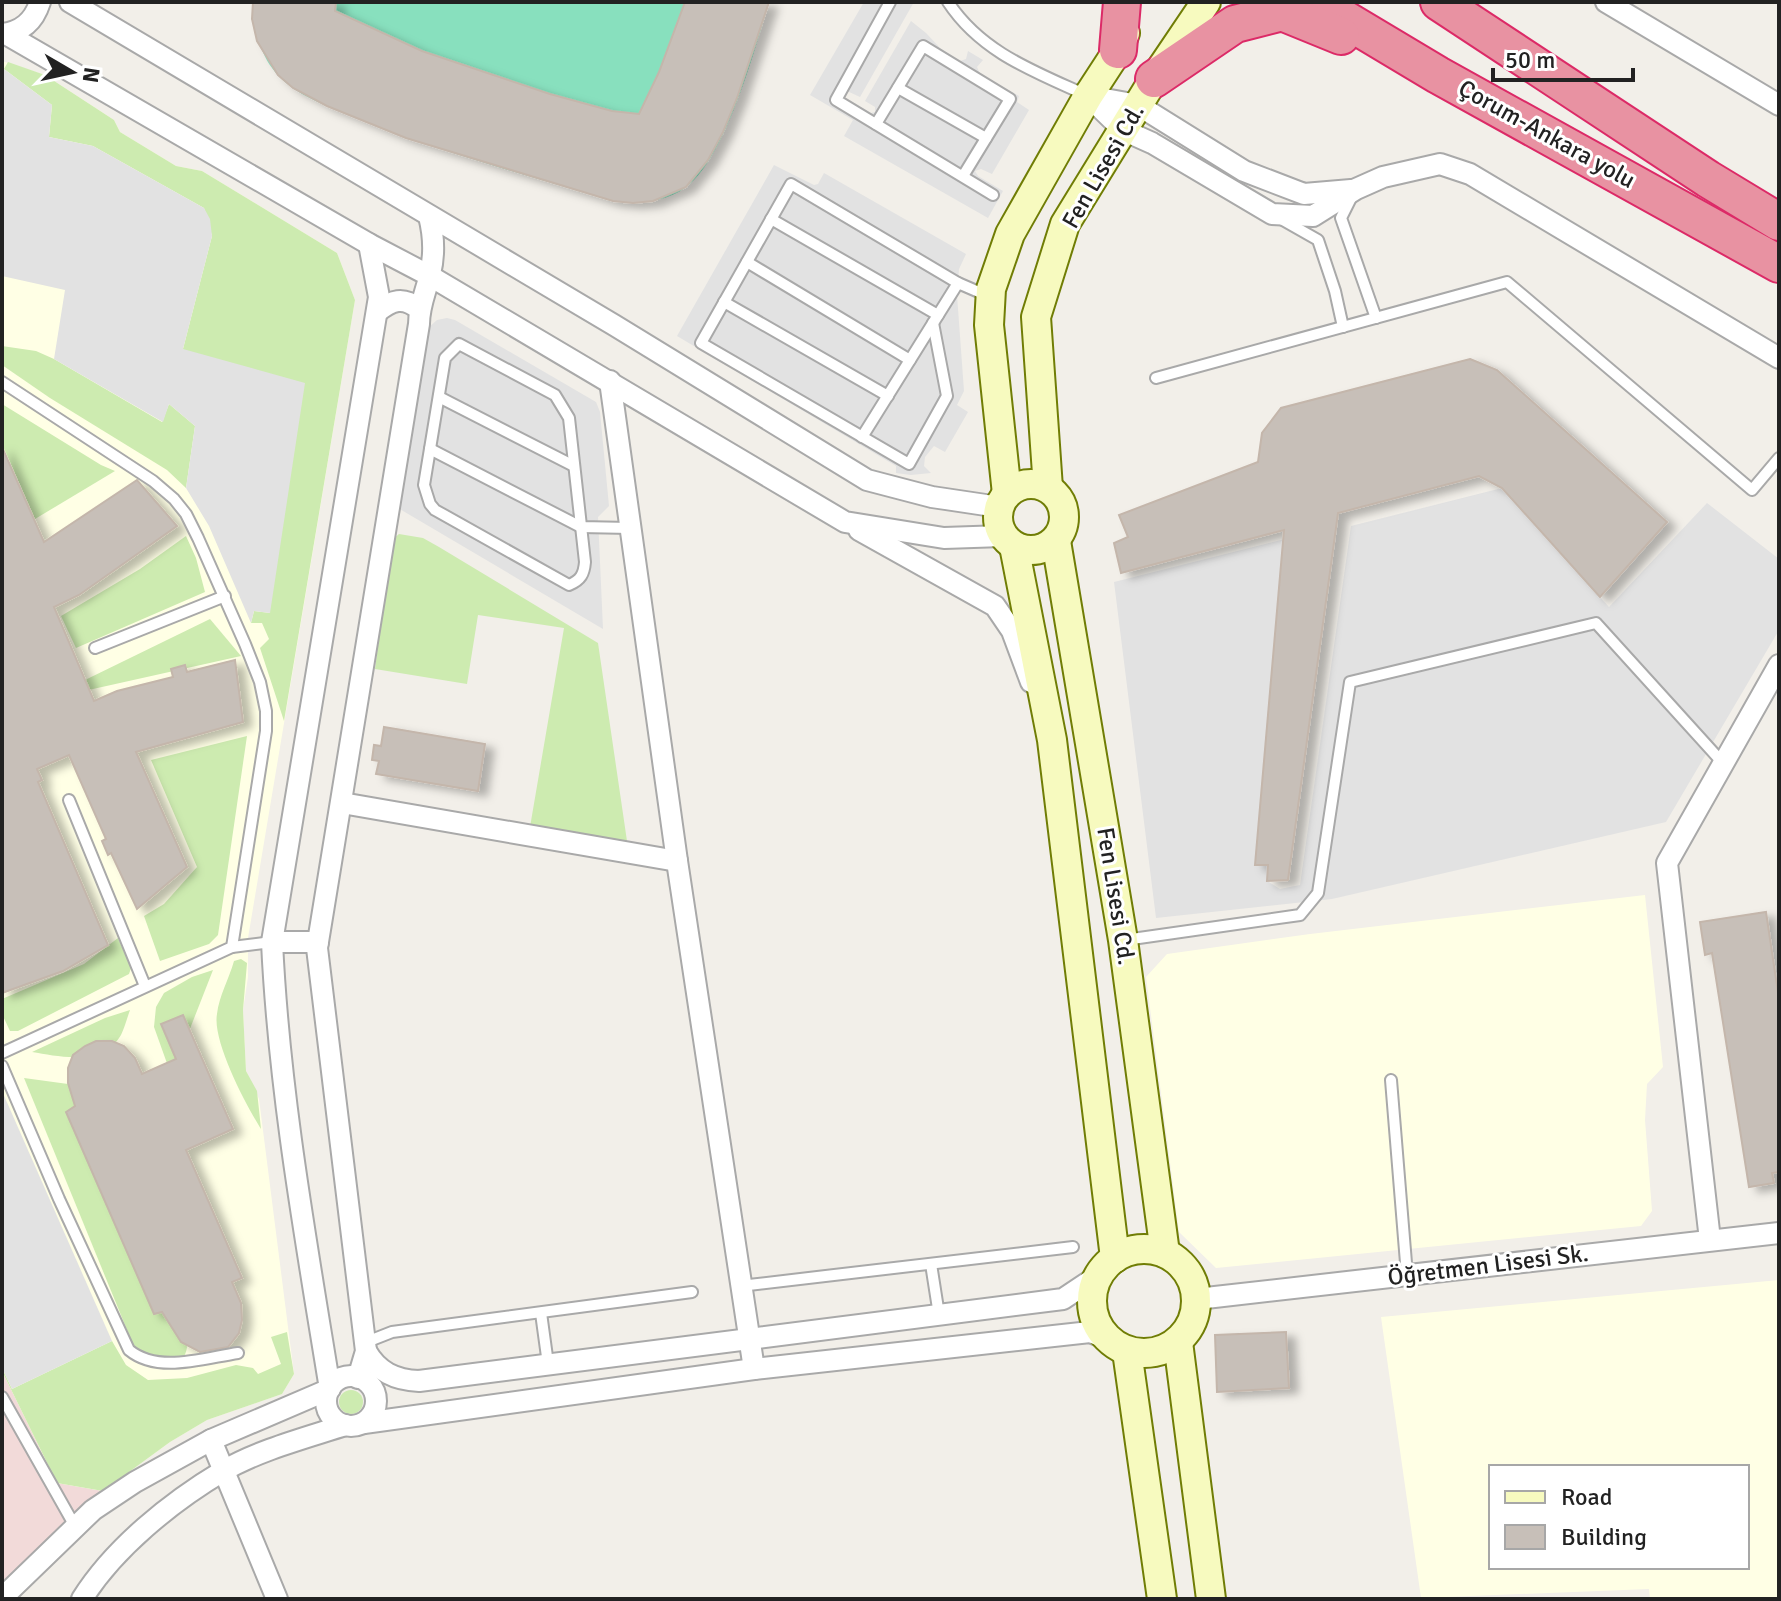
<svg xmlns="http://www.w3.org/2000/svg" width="1781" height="1601" font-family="Signika,sans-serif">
  <defs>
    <filter id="shadow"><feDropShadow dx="9" dy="5" stdDeviation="4" flood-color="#0004"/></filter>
  </defs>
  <rect width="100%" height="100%" fill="#f2efe9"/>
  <path fill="#f2dad9" d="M2 1371 57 1483 103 1491 52 1535 2 1584Z"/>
  <g fill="#ffffe5" fill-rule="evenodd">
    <path d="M2 61 45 75 114 120 120 132 176 166 202 171 337 253 355 300 248 938V977L243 1010 246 1071 259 1099 294 1374 282 1394 207 1420 170 1442 103 1491 57 1483 2 1371Z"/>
    <path d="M1645 895 1663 1067 1647 1084 1645 1120 1652 1211 1641 1226 1216 1268 1179 1232 1146 977 1167 954 1310 934Z"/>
    <path d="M1779 1280V1599H1650L1649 1589 1421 1598 1381 1317ZM1491 1467H1747V1567H1491Z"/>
  </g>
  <g fill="#cdebb0">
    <path d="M8 62 45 75 114 120 120 132 176 166 202 171 337 253 355 300 284 721 260 648 269 639 262 623H251L254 611 270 613 183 349 212 236 204 208 93 146 49 137 52 105 4 69Z"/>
    <path d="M2 346 36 351 54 359 162 422 169 404 195 426 186 488 167 470 50 398 2 365Z"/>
    <path d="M2 404 101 465 115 471 35 519 2 444Z"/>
    <path d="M399 534 423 538 439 547 598 643 627 841 530 827 564 628 478 615 467 684 375 669 392 540Z"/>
    <path d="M186 536 196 558 205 592 76 648 61 616 140 569Z"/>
    <path d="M210 619 241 656 84 691 85 680Z"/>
    <path d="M247 736 218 935 209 944 160 961 144 916 164 904 197 867 151 760Z"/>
    <path d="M118 938 131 968 129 974 18 1031H10L2 1014V999L84 964Z"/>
    <path d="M241 959 247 963 243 1010 246 1071 257 1091 261 1129C246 1105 212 1041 217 1014 219 996 229 979 234 961Z"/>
    <path d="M213 970 184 1044 193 1136 154 1027 156 1007 164 993 192 977Z"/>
    <path d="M130 1010C127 1018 125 1027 121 1035 103 1066 61 1057 32 1052L105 1018Z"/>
    <path d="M24 1078 68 1084 187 1337C191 1376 152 1365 134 1347Z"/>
    <path d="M287 1332 294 1374 282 1394 207 1420 170 1442 103 1491 57 1483 2 1371V1368L12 1389 112 1341 126 1365 148 1380 187 1378 236 1365 253 1368 258 1374 281 1364 271 1337Z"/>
    <circle cx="351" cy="1402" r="12"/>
  </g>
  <path fill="#88e0be" d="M253 2H769C755 49 725 160 685 188 663 203 638 204 613 201 525 175 437 151 352 116 328 106 295 95 278 75 258 54 256 29 253 2Z"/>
  <g fill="#e2e2e2">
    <path d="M864 2H914L860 97 847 91 844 97 871 113 875 112V107L865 101 911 21 926 33 941 49 960 61 966 59 968 51 983 60 977 67 980 74 1019 96 1017 102 1029 110 992 174 981 169 975 171 978 176 1003 191 988 218 844 136 853 120 810 95Z"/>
    <path d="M4 69 52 105 49 137 93 146 204 208 210 219 212 236 183 349 305 383 270 613 254 611 251 623 209 526 186 488 195 426 169 404 163 422 54 359 65 290 2 276Z"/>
    <path d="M774 165 814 185 818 184 824 173 966 254 959 269 957 295 964 391 957 405 968 412 945 452 934 446 925 457 924 466 931 473 911 475 896 473V466L677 336Z"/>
    <path d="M447 318 455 320 596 402 600 412 609 506 598 517 603 629 398 508 428 328 437 320Z"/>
    <path d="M1502 488 1609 607 1707 503 1779 559V630L1666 822 1332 899 1156 918 1114 582 1293 537 1267 881 1280 889 1300 885 1351 526Z"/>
    <path d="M2 1091 112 1341 12 1389 2 1368Z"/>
  </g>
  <g fill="#c7bfb8" stroke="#c4b6ab" stroke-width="2" filter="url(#shadow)">
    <path d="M253 2H336L335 11 422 51 550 94 612 111 639 114 659 72 685 2H769L737 98 723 132 708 160 686 187 653 201 633 203 613 201 406 138 327 106 293 88 278 75 257 41 252 19Z"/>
    <path d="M1470 359 1497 370 1667 522 1600 597 1502 488 1479 476 1338 513 1288 880 1267 881 1268 865H1255L1284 530 1121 573 1114 543 1128 537 1119 515 1258 462 1262 433 1281 408Z"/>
    <path d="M2 447 44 542 137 480 177 526 79 595 54 607 94 701 117 691 173 677 171 669 185 665 187 672 235 660 243 722 136 752 187 867 137 909 111 853 108 855 102 841 106 839 69 755 37 769 42 780 38 782 108 945 63 971 2 993Z"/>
    <path d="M384 727 485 744 478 791 376 774 379 761 372 760 374 745 381 746Z"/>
    <path d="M1766 912 1779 999V1172L1772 1173 1774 1183 1749 1187 1712 953 1705 955 1700 922Z"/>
    <path d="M183 1015 233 1129 186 1150 242 1278 232 1282 241 1303 242 1320 239 1333 228 1347 200 1352 181 1342 162 1312 154 1314 66 1112 75 1106 68 1083V1068L73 1055 85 1046 96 1041H112L124 1046 135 1058 142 1074 176 1059 161 1024Z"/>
    <path d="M1286 1332 1289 1388 1217 1392 1215 1335Z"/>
  </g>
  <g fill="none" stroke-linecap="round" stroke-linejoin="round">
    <g stroke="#a9a9a9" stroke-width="14">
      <g id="lane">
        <path d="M890 2 836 100 993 195"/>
        <path d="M948 2C981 52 1033 71 1086 95"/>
        <path d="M898 88 986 138"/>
        <path d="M876 124 923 46 1010 99 963 176"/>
        <path d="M1352 196 1341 218 1376 318"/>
        <path d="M771 219 938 315"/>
        <path d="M1281 219 1318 240 1335 291 1343 327"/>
        <path d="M747 262 910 360"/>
        <path d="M724 302 888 396"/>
        <path d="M933 323 947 396 909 464 701 343 791 184 958 283"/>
        <path d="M459 344 555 395 569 418 585 562C584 574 581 580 569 585L435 510 430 504 424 485 445 358Z"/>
        <path d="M1156 378 1507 282 1752 490 1779 458"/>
        <path d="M2 382 153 481 174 499 186 514 198 538 245 644 260 682 266 711V731L232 947 2 1053"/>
        <path d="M439 397 574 466"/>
        <path d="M862 437 958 283 988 296"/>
        <path d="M430 449 581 527 630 528"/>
        <path d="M95 648 225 596"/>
        <path d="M69 800 145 986"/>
        <path d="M1125 940 1300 915 1318 893 1350 682 1596 623 1722 762"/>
        <path d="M232 947 272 942"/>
        <path d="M2 1066 59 1199 129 1350C158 1374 204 1358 238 1353"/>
        <path d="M1391 1080 1407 1275"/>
        <path d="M931 1264 939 1315"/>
        <path d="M740 1286 1073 1247"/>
        <path d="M541 1313 548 1364"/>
        <path d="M364 1343 392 1332 692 1292"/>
        <path d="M2 1397 76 1528"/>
      </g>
    </g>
    <g stroke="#a9a9a9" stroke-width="24">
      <g id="street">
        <path d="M70 2 614 325 867 480 932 497 999 507"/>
        <path d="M1606 2 1779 105"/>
        <path d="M2 34C22 32 34 21 40 2"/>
        <path d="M6 34 369 244 430 276 845 522 944 538 1003 536"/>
        <path d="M1088 96 1123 130 1152 143 1272 214 1313 216 1356 189 1383 177 1440 164 1470 174 1779 358"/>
        <path d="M1088 96 1138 105 1244 171 1304 194 1351 190"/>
        <path d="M377 312C392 300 403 296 419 309"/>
        <path d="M610 381 677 861 754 1369"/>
        <path d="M859 530 995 606 1012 631 1031 682"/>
        <path d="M342 803 677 861"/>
        <path d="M272 942H318"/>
        <path d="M1710 1240 1667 863 1779 665"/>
        <path d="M1197 1299 1779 1233"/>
        <path d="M366 1351C378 1372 395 1380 419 1381L1063 1299 1099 1275"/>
        <circle cx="351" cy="1401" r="25"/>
        <path d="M358 1378 366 1351 317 948 419 324C419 305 426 292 430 274 435 254 434 236 429 216"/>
        <path d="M364 1423 754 1369 1090 1332 1108 1339"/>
        <path d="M211 1440 277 1599"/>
        <path d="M2 1598 93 1510 135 1482 211 1440 330 1389C306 1241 279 1092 272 942L379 297 369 244"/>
        <path d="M82 1599C114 1548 171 1502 223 1471 259 1450 305 1438 345 1425"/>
      </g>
    </g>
    <g stroke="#707d05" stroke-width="32">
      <g id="secondary">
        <circle cx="1031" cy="517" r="33"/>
        <path d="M1048 488 1036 317 1065 224 1154 79 1206 2"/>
        <path d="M1007 494 989 325 991 289 1010 234 1088 96 1118 50 1125 33"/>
        <path d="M1056 541 1123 940 1165 1253"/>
        <path d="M1014 546 1052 740 1115 1258"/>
        <circle cx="1144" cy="1301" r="52"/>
        <path d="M1178 1342 1211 1599"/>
        <path d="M1127 1351 1162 1599"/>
      </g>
    </g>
    <g stroke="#dc2a67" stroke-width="40">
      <g id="highway">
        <path d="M1316 2 1438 75 1779 264"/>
        <path d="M1439 2 1708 179 1779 222"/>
        <path d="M1118 50 1122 2"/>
        <path d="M1154 79 1235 24 1282 12 1341 36"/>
      </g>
    </g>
    <use href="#lane" stroke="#fff" stroke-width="10"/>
    <use href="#street" stroke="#fff" stroke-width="20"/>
    <use href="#secondary" stroke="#f7fabf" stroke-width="28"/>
    <use href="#highway" stroke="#e892a2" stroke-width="36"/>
  </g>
  <g text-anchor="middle" stroke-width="6" stroke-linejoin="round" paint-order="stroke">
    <g font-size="24" fill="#222" stroke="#fff">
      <text transform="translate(1547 134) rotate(29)" y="8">Çorum-Ankara yolu</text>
      <text transform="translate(1103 166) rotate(-60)" y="8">Fen Lisesi Cd.</text>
      <text transform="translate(1116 896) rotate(81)" y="8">Fen Lisesi Cd.</text>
      <text transform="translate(1488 1265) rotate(-7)" y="8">Öğretmen Lisesi Sk.</text>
    </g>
  </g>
  <rect width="1781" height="1601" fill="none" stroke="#222222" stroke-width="8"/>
  <rect x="1489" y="1465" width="260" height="104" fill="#ffffff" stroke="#a7a7a7" stroke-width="2"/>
  <rect x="1505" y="1491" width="40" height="12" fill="#f7fabf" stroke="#a7a7a7" stroke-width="2"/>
  <text x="1561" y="1505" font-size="24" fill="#222222">Road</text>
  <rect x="1505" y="1525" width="40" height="24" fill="#c7bfb8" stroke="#a7a7a7" stroke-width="2"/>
  <text x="1561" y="1545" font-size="24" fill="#222222">Building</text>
  <g transform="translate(72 72) rotate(99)" stroke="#ffffff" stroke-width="6" paint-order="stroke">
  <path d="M0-6L14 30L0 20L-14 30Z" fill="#222222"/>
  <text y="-12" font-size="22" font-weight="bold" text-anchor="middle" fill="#222222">N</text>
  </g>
  <path d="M1493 68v12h140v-12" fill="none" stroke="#222222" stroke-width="4"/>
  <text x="1505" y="68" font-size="24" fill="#222222" stroke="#ffffff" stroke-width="6" paint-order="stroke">50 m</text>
</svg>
